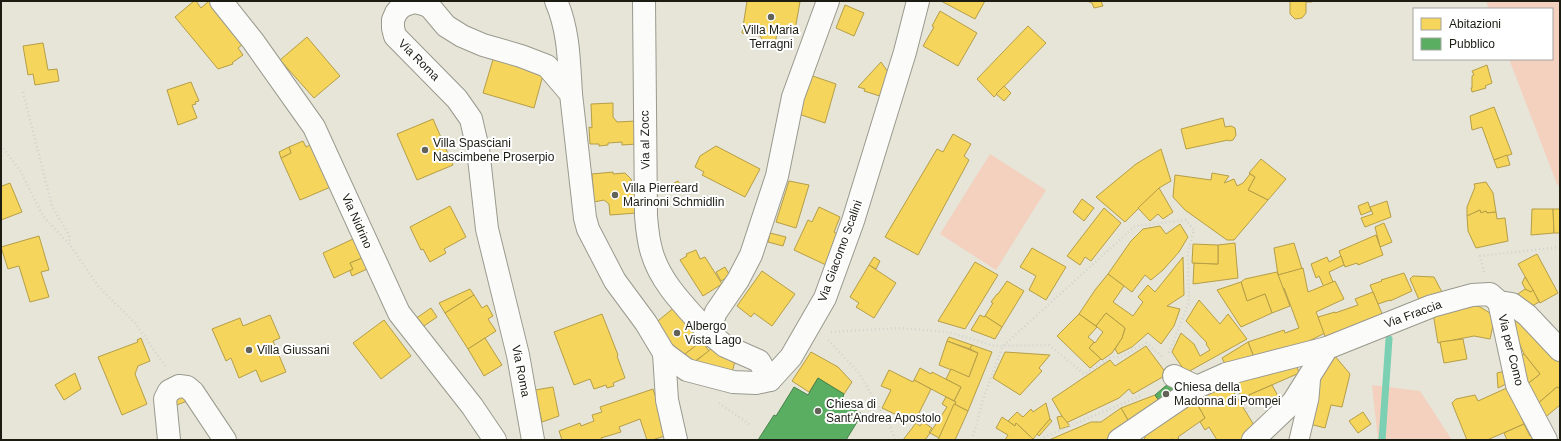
<svg xmlns="http://www.w3.org/2000/svg" width="1561" height="441" font-family="Helvetica,sans-serif">
  <rect width="100%" height="100%" fill="#e6e5d8"/>
  <g fill="#f4d0be">
    <path d="M1486 1H1560V187L1557 184 1509 59H1552V9H1489Z"/>
    <path d="M990 154 1046 190 996 270 940 234Z"/>
    <path d="M1372 385 1420 391 1452 440H1378Z"/>
  </g>
  <g fill="#f6d55c" stroke="#b59e46">
    <path d="M194 1H196L201 8 209 1H216L248 40 238 48 243 55 232 63 233 64 218 69 175 17Z"/>
    <path d="M747 1H792L800 2 794 35 777 32 776 39 770 43 764 42 760 36 742 33Z"/>
    <path d="M941 1H985L975 19Z"/>
    <path d="M1087 1H1101L1103 6 1094 8 1092 3Z"/>
    <path d="M1290 1H1312V2H1306V13L1302 18 1295 19 1290 14Z"/>
    <path d="M845 5 864 13 854 36 836 28Z"/>
    <path d="M940 11 977 33 958 66 923 46 934 27 932 26Z"/>
    <path d="M1028 26 1046 43 994 97 977 79Z"/>
    <path d="M307 37 340 76 314 98 280 60Z"/>
    <path d="M43 43 48 70 57 69 59 81 35 85 33 74 28 75 23 46Z"/>
    <path d="M494 56 529 67 528 71 543 75 534 108 483 93Z"/>
    <path d="M881 62 890 75 883 97 864 91 865 89 858 87Z"/>
    <path d="M1487 65 1492 83 1485 86 1486 88 1472 92 1471 88H1472V76L1474 75 1472 71Z"/>
    <path d="M807 74 836 84 825 123 793 112Z"/>
    <path d="M191 82 199 101 195 102 196 104 192 105 197 118 178 125 167 90Z"/>
    <path d="M1004 86 1011 93 1004 101 996 94Z"/>
    <path d="M613 103V117L617 122 636 121 637 144 622 145V142L608 143V145L599 146V144H590L589 127 592 128 591 104Z"/>
    <path d="M1494 107 1512 154 1494 160 1482 127 1472 130 1470 116Z"/>
    <path d="M1223 118 1225 127 1231 126 1235 128 1236 135 1233 140 1229 141 1228 140 1186 149 1181 129Z"/>
    <path d="M433 119 453 165 417 180 397 134Z"/>
    <path d="M953 134 971 144 964 156 969 160 918 255 885 237 937 149 943 152Z"/>
    <path d="M303 141 306 147 314 143 333 186 300 200 281 158 291 153 289 147Z"/>
    <path d="M716 146 760 169 745 197 702 175 704 172 695 167 700 156Z"/>
    <path d="M289 147 291 153 281 158 279 152Z"/>
    <path d="M1161 149 1171 181 1159 188 1125 222 1096 197 1136 164Z"/>
    <path d="M1507 155 1510 165 1497 168 1494 160Z"/>
    <path d="M1261 159 1286 179 1268 200 1248 190 1255 177 1249 173Z"/>
    <path d="M613 172V174L625 173 631 179 633 189H636L637 213 610 215 609 204 604 200 594 202 592 174Z"/>
    <path d="M1212 173 1229 176 1224 183 1234 179 1237 186 1243 183 1250 174 1255 177 1248 190 1268 200 1234 240H1227L1185 210 1173 197 1175 175 1211 180Z"/>
    <path d="M678 181 681 186 670 193 667 187Z"/>
    <path d="M789 181 809 185 796 228 776 222Z"/>
    <path d="M1486 182 1493 193 1496 212 1487 213 1486 211 1481 213 1480 210 1467 216V207L1475 187 1474 184Z"/>
    <path d="M1 183 2 186 10 183 22 212 1 220Z"/>
    <path d="M1159 188 1173 212 1163 219 1158 214 1150 221 1138 208Z"/>
    <path d="M1082 199 1094 208 1084 221 1073 212Z"/>
    <path d="M1387 201 1391 217 1365 227 1361 218 1373 214 1370 207Z"/>
    <path d="M1368 202 1371 211 1361 215 1358 206Z"/>
    <path d="M450 206 466 237 444 249 446 253 430 262 423 249 421 250 410 227Z"/>
    <path d="M819 207 840 217 834 232 839 235 826 265 794 250 808 220 812 222Z"/>
    <path d="M1104 208 1121 223 1091 261 1085 257 1080 265 1067 256Z"/>
    <path d="M1532 209H1553L1554 233 1531 235Z"/>
    <path d="M1553 209H1560V233H1554Z"/>
    <path d="M1480 210 1481 213 1486 211 1487 213 1496 212 1497 219 1505 218 1508 241 1476 248 1468 231 1467 216Z"/>
    <path d="M1384 223 1392 242 1380 247 1375 227Z"/>
    <path d="M1180 224 1188 237 1179 252 1163 270 1151 280 1145 275 1132 292 1108 274 1131 241 1143 229 1160 226 1166 234Z"/>
    <path d="M770 233 786 237 783 246 768 242Z"/>
    <path d="M1376 235 1383 255 1358 265 1357 263 1345 267 1339 251Z"/>
    <path d="M39 236 49 270 41 272 49 297 30 302 19 266 8 269 1 247Z"/>
    <path d="M353 239 362 258 350 263 353 269 334 278 323 253Z"/>
    <path d="M1235 243 1238 278 1193 284 1194 263 1218 264V245Z"/>
    <path d="M1294 243 1302 269 1278 275 1274 248Z"/>
    <path d="M1193 244 1218 245V264L1192 263Z"/>
    <path d="M1032 248 1066 267 1046 300 1029 290 1036 276 1020 267Z"/>
    <path d="M696 250 700 259 705 257 722 284 703 296 680 260 687 256 686 254Z"/>
    <path d="M1537 254 1558 293 1540 303 1518 264Z"/>
    <path d="M1341 256 1344 265 1329 272 1333 282 1324 287 1319 276 1316 278 1311 264 1327 257 1329 262Z"/>
    <path d="M874 257 880 261 876 269 869 265Z"/>
    <path d="M1183 257 1184 295 1167 306 1180 309 1174 326 1161 344 1148 333 1132 347 1118 354 1115 349 1122 338 1125 328 1106 313 1096 326 1079 314 1095 290 1108 274 1124 286 1113 302 1133 316 1143 302 1138 297 1148 285 1155 292Z"/>
    <path d="M362 258 367 269 352 276 350 271 353 269 350 263Z"/>
    <path d="M975 262 998 275 965 329 938 321Z"/>
    <path d="M869 265 896 283 874 318 856 307 859 303 850 297Z"/>
    <path d="M725 267 730 276 721 281 716 272Z"/>
    <path d="M1303 268 1308 292 1335 281 1344 299 1316 312 1325 333 1291 350 1255 360 1248 342 1284 330 1285 333 1299 328 1284 288 1282 289 1278 275Z"/>
    <path d="M762 271 795 294 772 326 754 313 751 317 737 306Z"/>
    <path d="M1277 272 1290 306 1272 313 1265 294 1247 301 1241 282 1245 279Z"/>
    <path d="M1404 273 1412 291 1390 301V300L1378 304 1370 285 1382 281 1381 280Z"/>
    <path d="M1413 276 1434 277 1443 294 1420 302 1410 279Z"/>
    <path d="M1525 277 1533 290 1531 292 1526 290 1522 283Z"/>
    <path d="M1007 281 1024 291 1002 327 985 316 993 303 991 302 997 294H998Z"/>
    <path d="M1241 282 1247 301 1265 294 1272 313 1241 327 1217 290Z"/>
    <path d="M470 289 474 295 445 313 439 303Z"/>
    <path d="M1525 289 1531 292 1533 290 1539 302 1527 309 1515 296Z"/>
    <path d="M1373 292 1383 316 1326 339 1318 317 1335 312V313L1358 305 1355 299Z"/>
    <path d="M474 295 482 308 487 305 493 316 488 319 496 331 468 349 445 313Z"/>
    <path d="M1199 300 1220 324 1228 314 1247 339 1186 373 1172 352 1181 333 1194 344 1200 356 1210 350 1206 344 1207 343 1186 321Z"/>
    <path d="M1470 304 1480 307 1495 316 1490 339 1474 336 1438 343 1433 313Z"/>
    <path d="M676 306 702 341 681 357 653 325Z"/>
    <path d="M431 308 437 317 421 328 415 319Z"/>
    <path d="M1106 313 1125 328 1122 338 1112 353 1102 360 1089 348 1094 342 1095 343 1103 332 1096 326Z"/>
    <path d="M602 314 618 355 617 356 625 378 613 383 614 386 607 388 606 385 594 389 590 379 574 385 554 332Z"/>
    <path d="M1079 314 1097 327 1088 337 1094 342 1089 348 1101 359 1090 368 1057 336Z"/>
    <path d="M270 315 280 338 273 341 286 372 261 382 256 370 239 378 231 358 226 361 212 329 240 318 243 326Z"/>
    <path d="M980 315 984 317 985 316 1002 327 995 339 971 330Z"/>
    <path d="M1520 316 1560 362V387L1559 388 1557 387 1536 405 1526 385 1540 374 1524 354 1517 338 1514 319Z"/>
    <path d="M384 320 411 356 381 379 353 343Z"/>
    <path d="M949 337 972 345 970 349 947 341Z"/>
    <path d="M141 338 150 361 138 366 135 374 147 404 122 415 98 357 138 342 137 340Z"/>
    <path d="M485 338 502 365 484 376 468 349Z"/>
    <path d="M1463 339 1467 359 1444 363 1440 342Z"/>
    <path d="M702 341 709 351 688 366 681 357Z"/>
    <path d="M947 341 978 353 969 377 939 365Z"/>
    <path d="M1248 342 1255 360 1227 368 1222 358Z"/>
    <path d="M972 345 992 352 968 411 954 404 956 402 954 401 961 387 946 379 951 369 969 377 978 353 970 349Z"/>
    <path d="M1146 346 1166 373V375L1133 394 1129 389 1119 398 1066 423 1052 399 1110 360 1115 366Z"/>
    <path d="M712 348 735 361 732 373 695 362Z"/>
    <path d="M811 352 838 367 852 382 844 394 818 378 809 392 792 381Z"/>
    <path d="M1005 352 1050 355 1039 368 1042 371 1020 395 993 378Z"/>
    <path d="M1524 354 1540 374 1526 385 1521 356Z"/>
    <path d="M1334 355 1350 374 1342 407 1331 405 1325 428 1306 423 1321 369Z"/>
    <path d="M1294 361 1299 372 1297 374 1242 398 1231 376Z"/>
    <path d="M920 368 931 374 932 372 961 387 954 401 914 380Z"/>
    <path d="M889 370 913 382 914 380 931 389 914 423 882 408 891 390 881 386Z"/>
    <path d="M1505 371 1508 383 1498 388 1497 373Z"/>
    <path d="M75 373 81 389 64 400 55 385Z"/>
    <path d="M1225 378 1257 430 1246 440H1217L1209 427 1205 430 1200 422 1205 418 1193 397Z"/>
    <path d="M1272 385 1278 396 1256 407 1249 395Z"/>
    <path d="M553 387 559 416 542 422 535 390Z"/>
    <path d="M1509 387 1524 424 1487 440H1467L1452 403 1456 399 1475 395 1478 401Z"/>
    <path d="M1557 387 1559 388 1560 387V405L1542 420 1536 405Z"/>
    <path d="M653 389 668 435 652 440H647L640 419 619 427 621 432 601 438 602 440H562L559 431 580 423 581 426 594 421 592 415 602 412 600 407Z"/>
    <path d="M179 391 195 398 169 408Z"/>
    <path d="M1155 395 1162 405 1132 427 1121 408Z"/>
    <path d="M946 397 956 402 939 438 930 433 947 407 942 404Z"/>
    <path d="M1193 397 1205 418 1178 437 1179 438 1176 440 1172 439 1170 440H1144L1146 434Z"/>
    <path d="M1046 403 1050 419 1033 439 1016 423 1015 426 1008 421 1017 412 1023 417 1031 409 1033 412Z"/>
    <path d="M954 404 968 411 955 440H938Z"/>
    <path d="M1121 408 1132 427 1111 440H1049L1091 422H1101Z"/>
    <path d="M1363 412 1371 424 1358 433 1349 421Z"/>
    <path d="M1062 416 1070 426 1060 429 1057 417Z"/>
    <path d="M1002 417 1015 426 1016 423 1033 439 1031 440H1005L1008 435 996 428Z"/>
    <path d="M1050 419 1052 421 1039 436 1037 434Z"/>
    <path d="M923 422 932 428 929 432 930 433 925 440H903L916 423 920 426Z"/>
    <path d="M1524 424 1530 436 1532 435 1534 440H1507L1504 433Z"/>
  </g>
  <g fill="#5aae61" stroke="#47824a">
    <path d="M818 378 844 394 843 397 850 407 862 414 846 440H758L774 415 776 416 794 387 808 395Z"/>
    <path d="M1169 383 1177 393 1162 405 1155 395Z"/>
  </g>
  <g fill="none" stroke-linecap="round" stroke-linejoin="round">
    <path stroke="#7bd0b4" stroke-width="7" d="M1382 440 1389 339"/>
    <g stroke="#9a998e" stroke-width="21">
      <path id="pedestrian" d="M1299 440 1309 398 1311 373"/>
    </g>
    <g stroke="#9a998e" stroke-width="24">
      <g id="minor">
        <path d="M221 1 253 41 314 127 399 313 472 406 495 440"/>
        <path d="M556 1C569 30 569 63 571 94"/>
        <path d="M644 1 646 216C647 228 648 241 652 253 661 284 687 308 708 332"/>
        <path d="M1499 302 1512 304 1527 315 1560 350"/>
        <path d="M664 353 687 370 733 382 756 383 770 380 791 357 825 298 853 221 905 52 918 1"/>
        <path d="M664 353 667 400 676 440"/>
        <path d="M1174 376 1197 387"/>
        <path d="M770 380 759 361 725 346 708 332 716 312 738 280 751 255 777 176 793 97 828 1"/>
        <path d="M169 440 165 399 169 391 179 386 187 387 193 392 225 440"/>
        <path d="M1119 440 1197 387 1226 374 1327 348"/>
      </g>
    </g>
    <g stroke="#9a998e" stroke-width="24">
      <g id="tertiary">
        <path d="M533 440 518 355 487 229 478 149 471 119 457 99 395 36 393 28V20L396 13 401 7 408 4 415 2 423 4 430 7 446 26 462 36 483 45 521 56 547 66 571 94 585 218 588 229 615 281 646 323 664 353"/>
        <path d="M1253 440 1293 402 1327 348 1432 306 1472 295 1490 294 1499 302 1517 385 1546 440"/>
      </g>
    </g>
    <g stroke="#d3d3cf" stroke-width="2.5" stroke-dasharray="1 3" stroke-linecap="butt">
      <path d="M23 92 52 206 69 235 70 244"/>
      <path d="M1 145 21 172 43 216 70 245 98 286 135 323 166 367"/>
      <path d="M1484 272 1480 256 1560 247"/>
      <path d="M831 332 899 328 948 332 995 346 1049 345 1084 374 1111 357H1121L1146 343 1163 357"/>
      <path d="M828 340 859 373 891 428 895 440"/>
      <path d="M1238 394 1249 414"/>
      <path d="M719 403 750 425"/>
      <path d="M972 440 983 399 1003 346 1135 226 1186 220 1194 230 1188 252 1189 302 1168 355"/>
      <path d="M1041 440 1042 438 1140 396"/>
    </g>
    <use href="#pedestrian" stroke="#fbfbf9" stroke-width="19"/>
    <use href="#minor" stroke="#fbfbf9" stroke-width="22"/>
    <use href="#tertiary" stroke="#fbfbf9" stroke-width="22"/>
  </g>
  <g fill="#636258" stroke="#fff" stroke-width="1.5">
    <circle cx="771" cy="17" r="4"/>
    <circle cx="425" cy="150" r="4"/>
    <circle cx="615" cy="195" r="4"/>
    <circle cx="677" cy="333" r="4"/>
    <circle cx="249" cy="350" r="4"/>
    <circle cx="1166" cy="394" r="4"/>
    <circle cx="818" cy="411" r="4"/>
  </g>
  <g text-anchor="middle" stroke-width="4" stroke-linejoin="round" paint-order="stroke">
    <g font-size="12" fill="#1c1c13" stroke="#fff" text-anchor="start">
      <text x="771" y="34" text-anchor="middle">Villa Maria<tspan x="771" dy="14">Terragni</tspan></text>
      <text x="433" y="147">Villa Spasciani<tspan x="433" dy="14">Nascimbene Proserpio</tspan></text>
      <text x="623" y="192">Villa Pierreard<tspan x="623" dy="14">Marinoni Schmidlin</tspan></text>
      <text x="685" y="330">Albergo<tspan x="685" dy="14">Vista Lago</tspan></text>
      <text x="257" y="354">Villa Giussani</text>
      <text x="1174" y="391">Chiesa della<tspan x="1174" dy="14">Madonna di Pompei</tspan></text>
      <text x="826" y="408">Chiesa di<tspan x="826" dy="14">Sant'Andrea Apostolo</tspan></text>
    </g>
    <g font-size="12" fill="#1c1c13" stroke="#fff">
      <text transform="translate(419 60) rotate(45)" y="4">Via Roma</text>
      <text transform="translate(645 140) rotate(-91)" y="4">Via al Zocc</text>
      <text transform="translate(357 221) rotate(66)" y="4">Via Nidrino</text>
      <text transform="translate(840 251) rotate(-70)" y="4">Via Giacomo Scalini</text>
      <text transform="translate(1413 314) rotate(-20)" y="4">Via Fraccia</text>
      <text transform="translate(1511 350) rotate(76)" y="4">Via per Como</text>
      <text transform="translate(521 371) rotate(79)" y="4">Via Roma</text>
    </g>
  </g>
  <rect width="1561" height="441" fill="none" stroke="#1c1c13" stroke-width="4"/>
  <rect x="1413" y="8" width="140" height="52" fill="#ffffff" stroke="#a4a4a1"/>
  <rect x="1421" y="18" width="20" height="12" fill="#f6d55c" stroke="#a4a4a1"/>
  <text x="1449" y="28" font-size="12" fill="#1c1c13">Abitazioni</text>
  <rect x="1421" y="38" width="20" height="12" fill="#5aae61" stroke="#a4a4a1"/>
  <text x="1449" y="48" font-size="12" fill="#1c1c13">Pubblico</text>
</svg>
